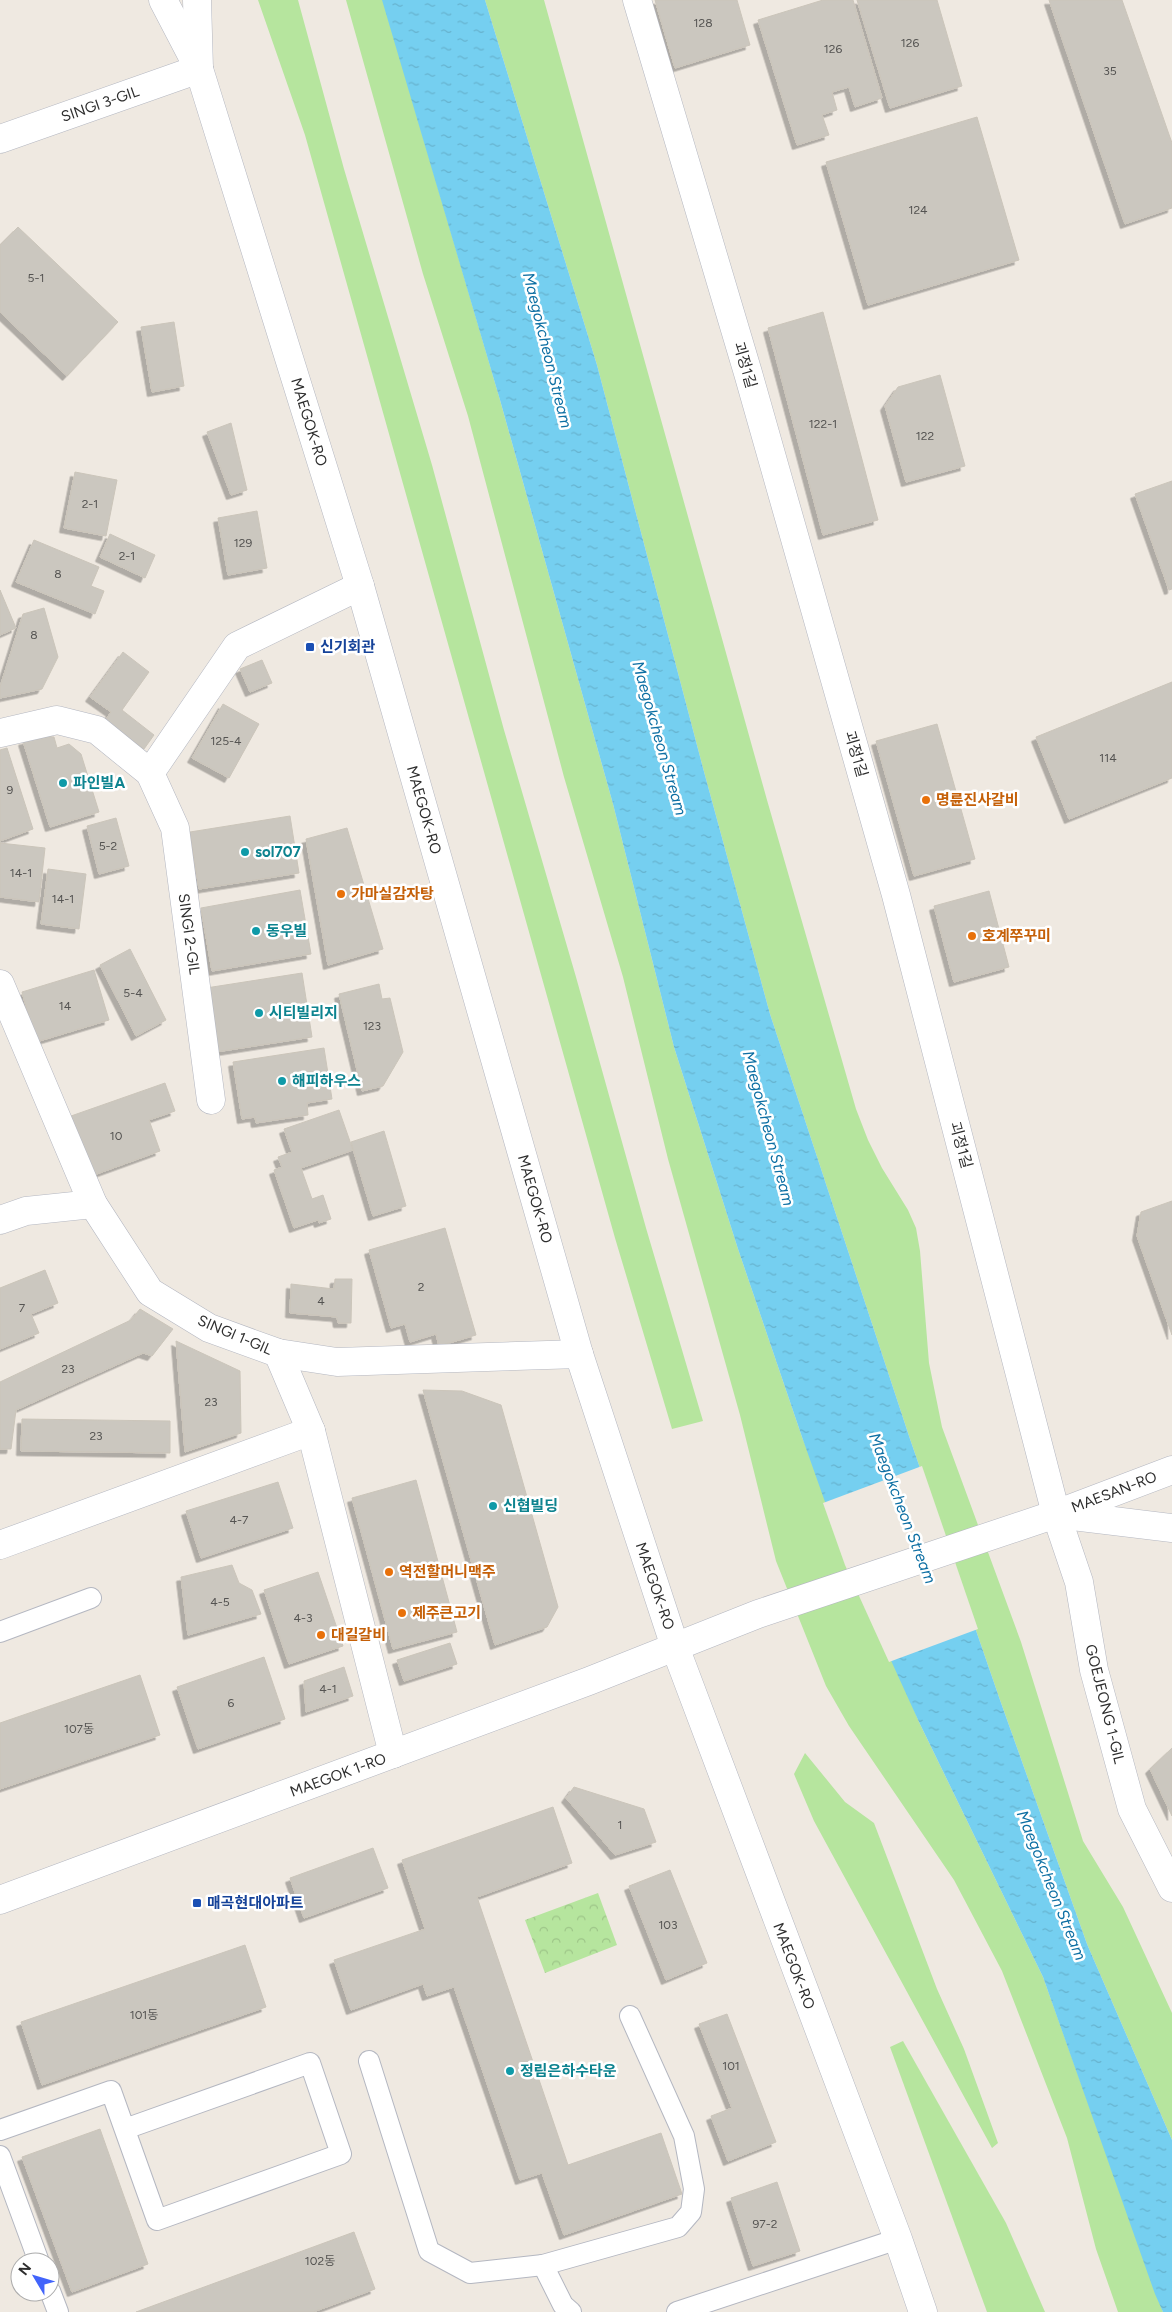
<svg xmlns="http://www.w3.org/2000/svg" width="1172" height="2312" font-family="Figtree,'Noto Sans KR',sans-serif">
  <defs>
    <pattern id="forest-crowns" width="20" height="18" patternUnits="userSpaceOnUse" patternTransform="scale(1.25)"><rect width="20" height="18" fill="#b6e59e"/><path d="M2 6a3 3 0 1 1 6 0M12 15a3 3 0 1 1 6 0" fill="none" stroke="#9dc588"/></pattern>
    <pattern id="water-ripples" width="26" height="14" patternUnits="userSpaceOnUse" patternTransform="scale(1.25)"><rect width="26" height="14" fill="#75cff0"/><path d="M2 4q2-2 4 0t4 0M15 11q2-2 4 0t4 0" fill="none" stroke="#66b2ce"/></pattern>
    <filter id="shadow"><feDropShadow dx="-4.5" dy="4.5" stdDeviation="0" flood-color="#0004"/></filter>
  </defs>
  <rect width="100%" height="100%" fill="#efe9e1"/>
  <g fill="#b6e59e">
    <path d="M258 0H298L344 169 432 465 504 730 576 977 646 1228 703 1421 672 1429 615 1238 305 135Z"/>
    <path d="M346 0H383L500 400 613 804 674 1047 738 1249 802 1437 919 1722 1043 1977 1163 2312H1118L1096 2249 1067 2138 1002 1971 954 1880 849 1726 826 1686 776 1561 740 1415 668 1159 623 977 564 777 468 416 423 274Z"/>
    <path d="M485 0H544L767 800 856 1109 868 1140 882 1168 908 1210 916 1228 920 1251 929 1363 942 1427 1021 1642 1083 1841 1123 1907 1172 2013V2140L1087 1944 1000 1700 910 1439 770 1014 703 768 597 365Z"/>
    <path d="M805 1753 845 1802 874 1823 937 1989 964 2049 998 2143 992 2148 814 1821 794 1774Z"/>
    <path d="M903 2041 1006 2223 1045 2312H987L890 2047Z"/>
  </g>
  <path fill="url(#forest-crowns)" d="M598 1893 617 1945 545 1973 525 1920Z"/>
  <path fill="url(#water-ripples)" d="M382 0H485L597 365 703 768 770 1014 910 1439 1000 1700 1087 1944 1172 2140V2312H1163L1155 2294 1043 1977 919 1722 847 1564 802 1437 738 1249 674 1047 613 804 500 400Z"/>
  <path fill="#efe9e1" d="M922 1466 978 1629 889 1662 845 1565 823 1503Z"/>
  <g fill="#cbc7bf" stroke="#cbc5ba" filter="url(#shadow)">
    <path d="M655 0H737L750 45 675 68Z"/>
    <path d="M823 0H853L882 98 855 107 849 87 832 92 837 110 822 115 829 135 797 145 758 20Z"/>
    <path d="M857 0H937L962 86 890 108Z"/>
    <path d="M1049 0H1122L1172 143V208L1125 224Z"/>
    <path d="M977 117 1019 260 868 305 826 162Z"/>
    <path d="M18 227 118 322 67 376 0 312V245Z"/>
    <path d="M823 312 878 520 823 535 768 328Z"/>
    <path d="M174 322 184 386 152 392 141 327Z"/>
    <path d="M940 375 965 466 906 482 885 406 898 387Z"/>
    <path d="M231 423 247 490 231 495 207 432Z"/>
    <path d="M75 472 117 480 106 536 64 528Z"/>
    <path d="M1172 481V589L1169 590 1135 494Z"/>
    <path d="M257 511 267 568 228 575 218 518Z"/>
    <path d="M110 534 155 555 145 578 100 557Z"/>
    <path d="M34 540 99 567 91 586 104 591 95 614 16 582Z"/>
    <path d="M0 590 16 628 0 635Z"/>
    <path d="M44 608 58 657 42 689 0 698V687L23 614Z"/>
    <path d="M123 652 149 672 122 710 154 735 144 749 105 721 111 712 90 697Z"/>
    <path d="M262 660 272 683 250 692 240 669Z"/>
    <path d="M1172 682V778L1069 819 1036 737Z"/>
    <path d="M223 704 259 724 229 778 192 758Z"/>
    <path d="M937 724 975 859 914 876 876 741Z"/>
    <path d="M41 736 54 737 57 748 69 744 81 754 99 812 50 827 23 741Z"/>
    <path d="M7 748 33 829 0 841V750Z"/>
    <path d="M290 816 299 873 199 889 190 832Z"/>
    <path d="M116 818 129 866 99 874 87 826Z"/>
    <path d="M347 828 383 949 328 965 306 839Z"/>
    <path d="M0 843 45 848 39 902 0 897Z"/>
    <path d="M48 869 86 874 79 929 41 924Z"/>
    <path d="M300 890 311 954 212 971 201 908Z"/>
    <path d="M989 891 1009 967 954 982 934 906Z"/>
    <path d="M130 949 166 1020 136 1036 100 965Z"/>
    <path d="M94 970 109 1020 36 1042 22 992Z"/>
    <path d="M302 973 312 1037 216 1052 206 988Z"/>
    <path d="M379 984 382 999 390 998 403 1052 383 1086 362 1091 339 994Z"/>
    <path d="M324 1048 332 1099 307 1103 308 1115 256 1123 255 1117 242 1119 233 1062Z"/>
    <path d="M165 1083 175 1111 149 1120 160 1151 91 1176 71 1116Z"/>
    <path d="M339 1110 353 1150 301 1168 312 1199 323 1195 331 1219 319 1223 318 1220 294 1228 274 1170 282 1167 278 1157 292 1152 284 1129Z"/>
    <path d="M384 1131 406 1206 373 1216 351 1142Z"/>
    <path d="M1172 1201V1335L1137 1236 1141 1212Z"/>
    <path d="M445 1228 476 1335 439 1346 436 1334 410 1342 405 1324 391 1328 369 1250Z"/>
    <path d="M45 1270 58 1303 31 1314 39 1333 0 1349V1288Z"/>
    <path d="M335 1279H352L351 1323H338L337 1317 290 1313 291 1284 334 1289Z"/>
    <path d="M140 1309 173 1329 152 1356 143 1353 16 1410 11 1449H0V1382L131 1320Z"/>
    <path d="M176 1341 240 1371 241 1433 185 1452Z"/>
    <path d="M423 1390 462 1391 501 1405 558 1607 547 1627 495 1645Z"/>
    <path d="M22 1419 170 1421V1453L21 1451Z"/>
    <path d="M416 1480 457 1632 393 1649 352 1498Z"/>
    <path d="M278 1482 293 1528 201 1558 186 1511Z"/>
    <path d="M232 1565 239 1583 252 1590 261 1614 188 1635 181 1577Z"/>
    <path d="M318 1572 343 1646 289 1664 264 1590Z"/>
    <path d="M450 1643 457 1664 404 1681 397 1660Z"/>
    <path d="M264 1657 285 1719 198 1749 177 1687Z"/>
    <path d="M344 1667 353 1696 306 1712 304 1681Z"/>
    <path d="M140 1675 160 1735 0 1789V1723Z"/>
    <path d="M1172 1748V1816L1150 1769Z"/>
    <path d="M574 1787 644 1809 656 1842 615 1855 566 1798Z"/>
    <path d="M553 1807 572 1863 477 1897 568 2165 661 2133 682 2194 564 2235 542 2173 520 2180 454 1987 427 1996 423 1984 351 2010 334 1960 425 1929 402 1860Z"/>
    <path d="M373 1848 388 1888 304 1918 290 1878Z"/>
    <path d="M670 1870 707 1963 666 1980 629 1886Z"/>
    <path d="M245 1945 266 2007 42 2085 21 2022Z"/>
    <path d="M727 2014 776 2142 728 2161 711 2116 732 2108 699 2024Z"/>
    <path d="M100 2129 148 2264 72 2292 22 2157Z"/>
    <path d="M777 2182 800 2251 753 2266 731 2198Z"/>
    <path d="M354 2232 375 2289 313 2312H136Z"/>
  </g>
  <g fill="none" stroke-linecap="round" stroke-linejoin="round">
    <g stroke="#b4b7c1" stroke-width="22">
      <g id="service">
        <path d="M0 1632 91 1598"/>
        <path d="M369 2061 429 2251 470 2273 543 2265"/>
        <path d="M0 2130 111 2091 157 2220 341 2154 310 2063 125 2129"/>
        <path d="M0 2156 39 2262"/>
        <path d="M50 2291 58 2312"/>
        <path d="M571 2312 563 2305 543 2265 678 2227 691 2212 694 2189 684 2136 630 2016"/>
        <path d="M677 2312 898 2239"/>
      </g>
    </g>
    <g stroke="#b4b7c1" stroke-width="29">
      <g id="minor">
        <path d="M197 0 199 69"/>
        <path d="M637 0 748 373 896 895 1056 1514 1079 1582 1094 1670 1132 1809 1172 1888"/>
        <path d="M0 733 57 720 97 730 150 773 175 828 211 1100"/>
        <path d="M150 773 237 646 360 586"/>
        <path d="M0 984 93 1204 150 1292 209 1328 278 1353 337 1362 579 1354"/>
        <path d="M0 1220 26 1211 93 1204"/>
        <path d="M278 1353 311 1431 393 1754"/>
        <path d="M1056 1514 1172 1528"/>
        <path d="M0 1545 311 1431"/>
      </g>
    </g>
    <g stroke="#b4b7c1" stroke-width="29">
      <g id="tertiary">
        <path d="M163 0 199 69 360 586 579 1354 675 1647 898 2239 923 2312"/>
        <path d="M0 139 199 69"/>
        <path d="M0 1900 589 1681 758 1614 1056 1514 1172 1470"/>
      </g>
    </g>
    <use href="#service" stroke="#fff" stroke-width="20"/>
    <use href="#minor" stroke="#fff" stroke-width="28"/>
    <use href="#tertiary" stroke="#fff" stroke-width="28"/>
  </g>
  <g fill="#1a4fb4" stroke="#fff" stroke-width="2">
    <rect x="305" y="642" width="10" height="10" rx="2.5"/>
    <rect x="192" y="1898" width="10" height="10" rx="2.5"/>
  </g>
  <g fill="#0f9aa8" stroke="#fff" stroke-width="2">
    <circle cx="63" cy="783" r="5"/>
    <circle cx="245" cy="852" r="5"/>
    <circle cx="256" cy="931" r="5"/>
    <circle cx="259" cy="1013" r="5"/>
    <circle cx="282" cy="1081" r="5"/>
    <circle cx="493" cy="1506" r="5"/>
    <circle cx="510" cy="2071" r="5"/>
  </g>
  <g fill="#e8710a" stroke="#fff" stroke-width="2">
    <circle cx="926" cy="800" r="5"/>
    <circle cx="341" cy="894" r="5"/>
    <circle cx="972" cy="936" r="5"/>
    <circle cx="389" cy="1572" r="5"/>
    <circle cx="402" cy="1613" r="5"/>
    <circle cx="321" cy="1635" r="5"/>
  </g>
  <g text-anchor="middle" stroke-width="5" stroke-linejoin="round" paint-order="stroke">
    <g font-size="12" fill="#555452">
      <text x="703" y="27">128</text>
      <text x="910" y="47">126</text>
      <text x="833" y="53">126</text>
      <text x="1110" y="75">35</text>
      <text x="918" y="214">124</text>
      <text x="36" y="282">5-1</text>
      <text x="823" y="428">122-1</text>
      <text x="925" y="440">122</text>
      <text x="90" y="508">2-1</text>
      <text x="243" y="547">129</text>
      <text x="127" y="560">2-1</text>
      <text x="58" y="578">8</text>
      <text x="34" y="639">8</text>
      <text x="226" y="745">125-4</text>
      <text x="1108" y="762">114</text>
      <text x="10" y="794">9</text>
      <text x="108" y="850">5-2</text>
      <text x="21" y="877">14-1</text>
      <text x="63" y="903">14-1</text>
      <text x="133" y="997">5-4</text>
      <text x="65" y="1010">14</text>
      <text x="372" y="1030">123</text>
      <text x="116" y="1140">10</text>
      <text x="421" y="1291">2</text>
      <text x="321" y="1305">4</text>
      <text x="22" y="1312">7</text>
      <text x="68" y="1373">23</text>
      <text x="211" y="1406">23</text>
      <text x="96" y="1440">23</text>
      <text x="239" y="1524">4-7</text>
      <text x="220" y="1606">4-5</text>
      <text x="303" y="1622">4-3</text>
      <text x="328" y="1693">4-1</text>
      <text x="231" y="1707">6</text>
      <text x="79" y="1733">107동</text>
      <text x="620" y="1829">1</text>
      <text x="668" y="1929">103</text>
      <text x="144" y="2019">101동</text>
      <text x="731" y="2070">101</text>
      <text x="765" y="2228">97-2</text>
      <text x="320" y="2265">102동</text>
    </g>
    <g font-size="15" fill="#2e2e2e" stroke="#fff">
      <text transform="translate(100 104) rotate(-19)" y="5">SINGI 3-GIL</text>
      <text transform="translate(745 365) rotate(74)" y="5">괴정1길</text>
      <text transform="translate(309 422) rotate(73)" y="5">MAEGOK-RO</text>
      <text transform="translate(856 754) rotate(74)" y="5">괴정1길</text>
      <text transform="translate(424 810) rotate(74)" y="5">MAEGOK-RO</text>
      <text transform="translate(189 934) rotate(82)" y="5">SINGI 2-GIL</text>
      <text transform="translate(961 1145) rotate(75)" y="5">괴정1길</text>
      <text transform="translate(535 1199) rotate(74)" y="5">MAEGOK-RO</text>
      <text transform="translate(235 1335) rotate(23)" y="5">SINGI 1-GIL</text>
      <text transform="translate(1114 1492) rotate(-21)" y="5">MAESAN-RO</text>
      <text transform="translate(655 1586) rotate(71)" y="5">MAEGOK-RO</text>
      <text transform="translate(1105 1704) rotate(76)" y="5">GOEJEONG 1-GIL</text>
      <text transform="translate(338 1775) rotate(-20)" y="5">MAEGOK 1-RO</text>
      <text transform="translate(794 1966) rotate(69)" y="5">MAEGOK-RO</text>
    </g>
    <g font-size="15" font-weight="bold" fill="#164399" stroke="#fff" text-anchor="start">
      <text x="320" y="652">신기회관</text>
      <text x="207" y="1908">매곡현대아파트</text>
    </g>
    <g font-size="15" font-weight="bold" fill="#0d838f" stroke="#fff" text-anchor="start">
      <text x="73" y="788">파인빌A</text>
      <text x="255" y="857">sol707</text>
      <text x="266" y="936">동우빌</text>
      <text x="269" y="1018">시티빌리지</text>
      <text x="292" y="1086">해피하우스</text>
      <text x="503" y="1511">신협빌딩</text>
      <text x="520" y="2076">정림은하수타운</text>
    </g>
    <g font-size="15" font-weight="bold" fill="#c56008" stroke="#fff" text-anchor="start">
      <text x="936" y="805">명륜진사갈비</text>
      <text x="351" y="899">가마실감자탕</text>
      <text x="982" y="941">호계쭈꾸미</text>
      <text x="399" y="1577">역전할머니맥주</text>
      <text x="412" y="1618">제주큰고기</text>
      <text x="331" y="1640">대길갈비</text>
    </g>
    <g font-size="16" font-style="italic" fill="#0d6fa3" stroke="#fff">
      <text transform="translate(548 350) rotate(76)" y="6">Maegokcheon Stream</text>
      <text transform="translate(660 738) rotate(74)" y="6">Maegokcheon Stream</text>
      <text transform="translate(769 1128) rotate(75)" y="6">Maegokcheon Stream</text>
      <text transform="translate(903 1508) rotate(69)" y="6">Maegokcheon Stream</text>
      <text transform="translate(1052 1885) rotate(68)" y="6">Maegokcheon Stream</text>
    </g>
  </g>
  <g transform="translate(35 2277) rotate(308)"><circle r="24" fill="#ffffff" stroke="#ababab"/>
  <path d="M0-4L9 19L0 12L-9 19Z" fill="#4264fb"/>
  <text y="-8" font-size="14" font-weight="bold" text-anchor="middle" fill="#2e2e2e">N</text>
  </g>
</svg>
